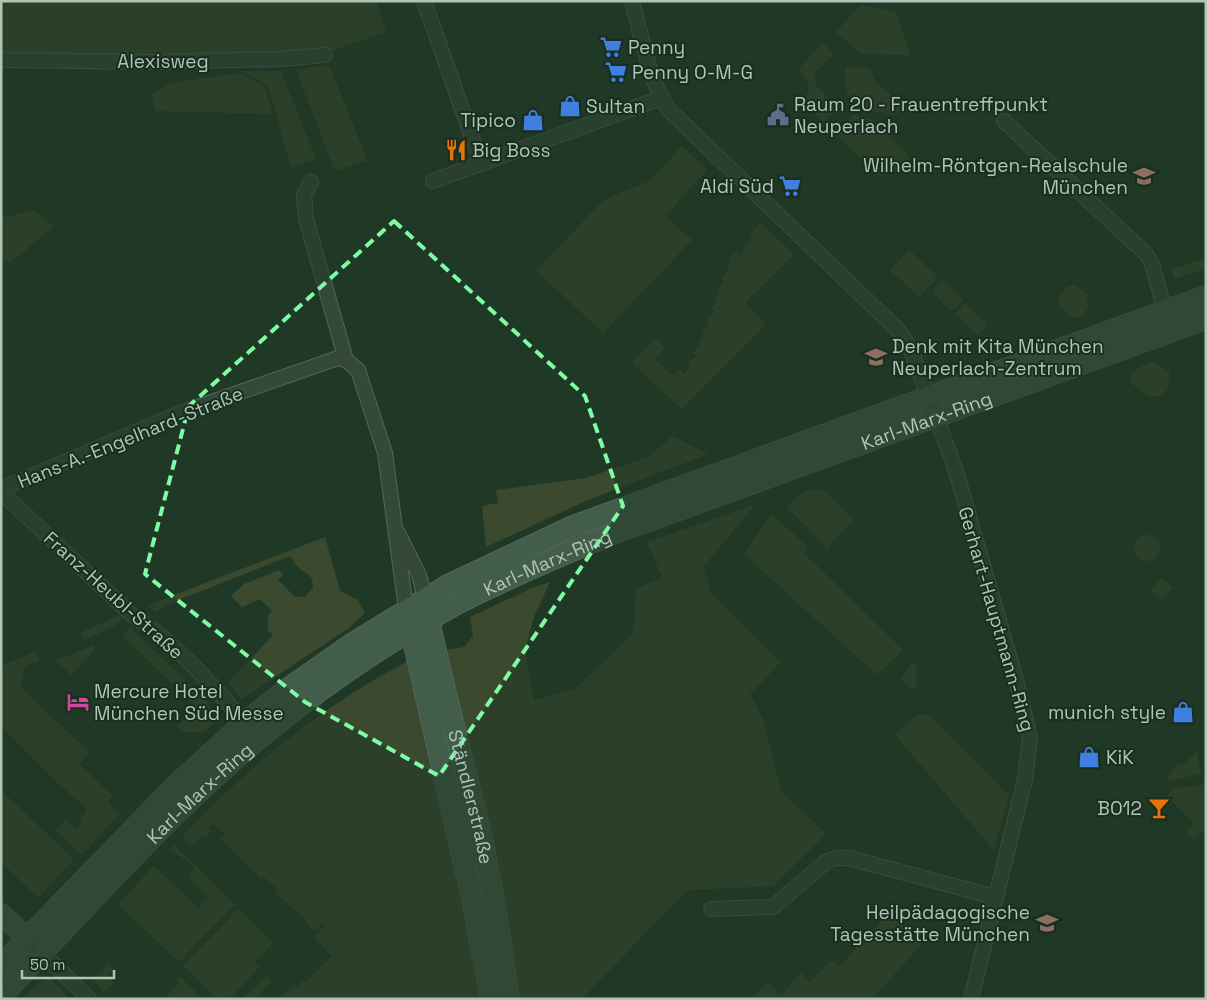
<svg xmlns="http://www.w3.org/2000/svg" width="1207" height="1000" font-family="'Space Grotesk',sans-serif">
  <rect width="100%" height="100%" fill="#203927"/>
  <g fill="#3b4a2e">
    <path d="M1 1H376L386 32 327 52 281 57 1 56Z"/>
    <path d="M861 5 896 12 910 55 860 54 836 32Z"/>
    <path d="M823 42 834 54 815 72 816 85 834 103 835 110 824 122 801 101 809 93 807 81 798 70Z"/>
    <path d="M329 65 367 160 335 171 296 70Z"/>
    <path d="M845 67 870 68 875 82 904 105 895 115 864 110 846 93Z"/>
    <path d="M242 71H281L316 159 291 167 268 86Z"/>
    <path d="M241 73 265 87 273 114 156 111 152 94 171 83Z"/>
    <path d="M853 115 873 120 909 156 908 170 879 175 835 133Z"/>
    <path d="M682 146 707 170 665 216 692 240 603 333 536 270 605 199 650 181Z"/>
    <path d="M34 210 53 227 10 263 1 258V218Z"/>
    <path d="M760 223 794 254 745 303 766 325 682 409 632 363 656 338 665 348 655 359 672 376 679 369 684 374 690 368 687 365 696 356 692 353 701 344 699 342 704 336 701 333 709 324 706 320 715 311 711 308 716 303 714 300 720 294 716 291 724 282 721 278 730 270 726 266 731 261 729 258 736 251 741 256 746 251 743 248 752 239 749 235Z"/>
    <path d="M909 250 938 277 919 297 890 270Z"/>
    <path d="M1206 258V268L1175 279 1171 270Z"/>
    <path d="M943 280 963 300 951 311 932 291Z"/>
    <path d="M1075 285 1087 294 1088 308 1081 317H1072L1059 305 1058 298 1067 287Z"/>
    <path d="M965 303 988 325 978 335 955 313Z"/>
    <path d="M1153 362 1169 372C1173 390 1161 403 1143 393 1139 390 1134 385 1130 382 1131 368 1141 367 1153 362Z"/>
    <path d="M673 436 708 454 588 500 486 547 482 506 498 503 496 490 586 478 648 457Z"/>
    <path d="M814 489 825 491 854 520 827 548 787 507 803 492Z"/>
    <path d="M755 505 704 566 711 593 781 662 750 694 763 719 781 791 826 834 773 886 687 890 582 999H516L446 650 464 647 473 636 470 617 532 588 550 582 534 617 525 650 534 700 575 689 633 634 636 589 662 577 647 542Z"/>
    <path d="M771 514 808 547 804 553 903 650 877 675 744 554Z"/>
    <circle cx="1147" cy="548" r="13"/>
    <path d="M325 537 340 591 358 600 365 613 349 628 242 699 228 683 273 635 268 630V616L272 611 260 599 242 607 231 596 244 584 279 570 283 575 278 580 295 597H305L313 588 312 578 297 566 290 556 171 603 156 612 148 605Z"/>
    <path d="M1162 578 1173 588 1162 600 1150 590Z"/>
    <path d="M119 615 122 619 115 626 84 640 80 633Z"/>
    <path d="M130 627 209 703 212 716 216 721 204 732H184L177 727 196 707 122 635Z"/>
    <path d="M94 645 95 649 71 675 56 661Z"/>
    <path d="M35 652 39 660 25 666 20 687 89 752 79 764 113 796 108 802 120 814 81 855 56 831 66 820 76 829 82 823 80 820 87 811 85 806 63 788 1 726V666Z"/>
    <path d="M426 652 455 781 464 793 477 851 502 999Z"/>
    <path d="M408 661 445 813 483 999H284L282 996 294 984 297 987 302 981 305 983 332 956 314 937 325 925 322 923 314 931 305 922 307 920 274 892 277 889 263 876 261 878 220 839 225 834 213 823 208 828 212 831 206 837 203 835 191 847 182 836C248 767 324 705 408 661Z"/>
    <path d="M911 663 917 666 916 683 919 685 912 690 901 680Z"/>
    <path d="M917 715H929L1009 796 994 850 895 735Z"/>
    <path d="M1197 751 1201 774 1168 781 1167 777 1178 763 1183 766Z"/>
    <path d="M1204 785 1206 828 1194 840 1187 832 1194 823 1167 796 1174 788Z"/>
    <path d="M4 793 74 860 38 898 1 862V796Z"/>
    <path d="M174 845 235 904 179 962 118 904 154 866 198 908 208 897 188 877 195 869 177 853 175 855 169 850Z"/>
    <path d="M238 909 273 943 255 962 260 967 229 999H217L183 966Z"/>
    <path d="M889 912 921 945 872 999H751L768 982 781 995 801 973 810 982 832 960 839 967Z"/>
    <path d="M109 964 114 969 107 976 114 982 104 992 93 980Z"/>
    <path d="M266 975 272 981 259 994 261 996 258 999H243Z"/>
    <path d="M180 977 203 999H164L179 983 176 981Z"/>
    <path d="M45 978H50L70 999H22Z"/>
  </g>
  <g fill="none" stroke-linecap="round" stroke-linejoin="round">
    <g stroke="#516758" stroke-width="16">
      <g id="street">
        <path d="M424 1 481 163"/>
        <path d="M632 1C642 37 648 79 669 110L900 332 911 350 955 468 1015 676 1030 738 1025 779 971 999"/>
        <path d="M1 60 151 62 281 59 325 55"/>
        <path d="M1004 121 1146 254 1152 264 1165 311"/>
        <path d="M433 181 661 98"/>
        <path d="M311 182 304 195 306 219 346 360"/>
        <path d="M1 489 180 413 338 358 346 360 358 370 385 453 406 609"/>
        <path d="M1 492 132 615C169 638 217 688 244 723"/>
        <path d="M398 533 419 575 425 598"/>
        <path d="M711 909 773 907 827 861 836 858H849L995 897"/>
        <path d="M27 938 89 999"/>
      </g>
    </g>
    <g stroke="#516758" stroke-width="22">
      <g id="secondary">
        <path id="s1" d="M427 610C442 685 463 759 481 834 493 889 501 944 509 999"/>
        <path d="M408 618 471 894 491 999"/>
        <path d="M1 914 27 938"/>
        <path d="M1 965 176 785 244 723 283 692 350 645 448 585 573 526 1206 296"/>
        <path id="s2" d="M1 996C75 920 145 840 224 769 294 706 372 650 455 605 505 579 557 557 610 535L1206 319"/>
      </g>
    </g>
    <use href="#street" stroke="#34493a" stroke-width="14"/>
    <use href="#secondary" stroke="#425d4a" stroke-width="20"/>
  </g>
  <path d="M0 0H1207V1000H0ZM394 221 585 396 623 506 439 776 305 702 145 574 189 406Z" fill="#203927" fill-opacity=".55" fill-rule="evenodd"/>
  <path fill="none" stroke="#7efba4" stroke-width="4" stroke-dasharray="10 6" stroke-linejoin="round" d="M394 221 585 396 623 506 439 776 305 702 145 574 189 406Z"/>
  <defs>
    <g id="supermarket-bare" transform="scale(1.725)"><path d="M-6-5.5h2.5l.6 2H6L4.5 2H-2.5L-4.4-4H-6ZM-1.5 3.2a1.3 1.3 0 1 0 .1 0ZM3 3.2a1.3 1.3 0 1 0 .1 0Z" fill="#3f7fe0" stroke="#192e1f" stroke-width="2.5" paint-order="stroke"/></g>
    <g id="shop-bare" transform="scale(1.725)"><path d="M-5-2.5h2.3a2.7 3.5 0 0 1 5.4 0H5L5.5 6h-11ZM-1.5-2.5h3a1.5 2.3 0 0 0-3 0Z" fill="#3f7fe0" stroke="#192e1f" stroke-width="2.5" paint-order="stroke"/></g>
    <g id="civic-bare" transform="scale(1.725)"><path d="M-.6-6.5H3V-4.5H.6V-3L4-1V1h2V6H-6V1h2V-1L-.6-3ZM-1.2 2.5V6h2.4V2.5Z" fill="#5c6f8a" stroke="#192e1f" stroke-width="2.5" paint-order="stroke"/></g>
    <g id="restaurant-bare" transform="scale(1.725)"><path d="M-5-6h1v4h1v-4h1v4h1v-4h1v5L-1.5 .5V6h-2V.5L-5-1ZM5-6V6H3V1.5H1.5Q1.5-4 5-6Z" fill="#e8710a" stroke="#192e1f" stroke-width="2.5" paint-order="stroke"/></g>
    <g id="school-bare" transform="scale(1.725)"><path d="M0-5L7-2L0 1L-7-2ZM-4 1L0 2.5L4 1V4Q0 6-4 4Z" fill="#8d6e63" stroke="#192e1f" stroke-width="2.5" paint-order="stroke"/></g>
    <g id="hotel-bare" transform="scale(1.725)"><path d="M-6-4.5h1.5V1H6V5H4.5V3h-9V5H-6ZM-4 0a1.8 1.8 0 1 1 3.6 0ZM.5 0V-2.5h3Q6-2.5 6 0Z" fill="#d1479c" stroke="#192e1f" stroke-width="2.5" paint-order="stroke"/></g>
    <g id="bar-bare" transform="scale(1.725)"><path d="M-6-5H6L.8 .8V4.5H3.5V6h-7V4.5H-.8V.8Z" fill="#e8710a" stroke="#192e1f" stroke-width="2.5" paint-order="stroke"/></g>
  </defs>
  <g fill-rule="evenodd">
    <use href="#supermarket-bare" x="611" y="47"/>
    <use href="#supermarket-bare" x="616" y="72"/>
    <use href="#shop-bare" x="570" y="106"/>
    <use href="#civic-bare" x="778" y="115"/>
    <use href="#shop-bare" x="533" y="120"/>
    <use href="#restaurant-bare" x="456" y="150"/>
    <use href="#school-bare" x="1144" y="176"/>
    <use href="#supermarket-bare" x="790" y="186"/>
    <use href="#school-bare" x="876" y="357"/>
    <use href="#hotel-bare" x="78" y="702"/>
    <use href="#shop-bare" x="1183" y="712"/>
    <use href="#shop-bare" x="1089" y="757"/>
    <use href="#bar-bare" x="1159" y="808"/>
    <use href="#school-bare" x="1047" y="923"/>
  </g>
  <g text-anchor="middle" stroke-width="4" stroke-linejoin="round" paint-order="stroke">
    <g font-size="19" fill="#aec6b5" stroke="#192e1f" text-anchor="start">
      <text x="628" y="54">Penny</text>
      <text x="632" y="79">Penny O-M-G</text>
      <text x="794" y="111">Raum 20 - Frauentreffpunkt<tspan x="794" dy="22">Neuperlach</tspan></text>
      <text x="586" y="113">Sultan</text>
      <text x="516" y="127" text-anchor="end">Tipico</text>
      <text x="472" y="157">Big Boss</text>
      <text x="1128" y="172" text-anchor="end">Wilhelm-Röntgen-Realschule<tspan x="1128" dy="22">München</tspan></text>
      <text x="774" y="193" text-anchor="end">Aldi Süd</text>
      <text x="892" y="353">Denk mit Kita München<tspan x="892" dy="22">Neuperlach-Zentrum</tspan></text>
      <text x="94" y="698">Mercure Hotel<tspan x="94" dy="22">München Süd Messe</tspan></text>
      <text x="1166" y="719" text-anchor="end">munich style</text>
      <text x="1106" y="764">KiK</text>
      <text x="1142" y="815" text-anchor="end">BO12</text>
      <text x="1030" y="919" text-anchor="end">Heilpädagogische<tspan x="1030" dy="22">Tagesstätte München</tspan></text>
    </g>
    <g font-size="19" fill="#aec6b5" stroke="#192e1f">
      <text x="163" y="68">Alexisweg</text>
      <text dy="7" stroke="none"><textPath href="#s2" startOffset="1109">Karl-Marx-Ring</textPath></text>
      <text transform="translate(130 437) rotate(-22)" y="7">Hans-A.-Engelhard-Straße</text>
      <text dy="7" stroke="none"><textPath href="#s2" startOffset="704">Karl-Marx-Ring</textPath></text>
      <text transform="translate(114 595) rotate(42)" y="7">Franz-Heubl-Straße</text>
      <text transform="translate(997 619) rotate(74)" y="7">Gerhart-Hauptmann-Ring</text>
      <text dy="7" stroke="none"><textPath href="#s2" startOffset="284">Karl-Marx-Ring</textPath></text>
      <text dy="7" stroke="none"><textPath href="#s1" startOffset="192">Ständlerstraße</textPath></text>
    </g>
  </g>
  <rect width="1207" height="1000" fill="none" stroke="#aec6b5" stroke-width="5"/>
  <path d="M22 970v8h92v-8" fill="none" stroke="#aec6b5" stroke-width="2.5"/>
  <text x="30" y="970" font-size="15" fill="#aec6b5" stroke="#192e1f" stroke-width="4" paint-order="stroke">50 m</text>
</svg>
